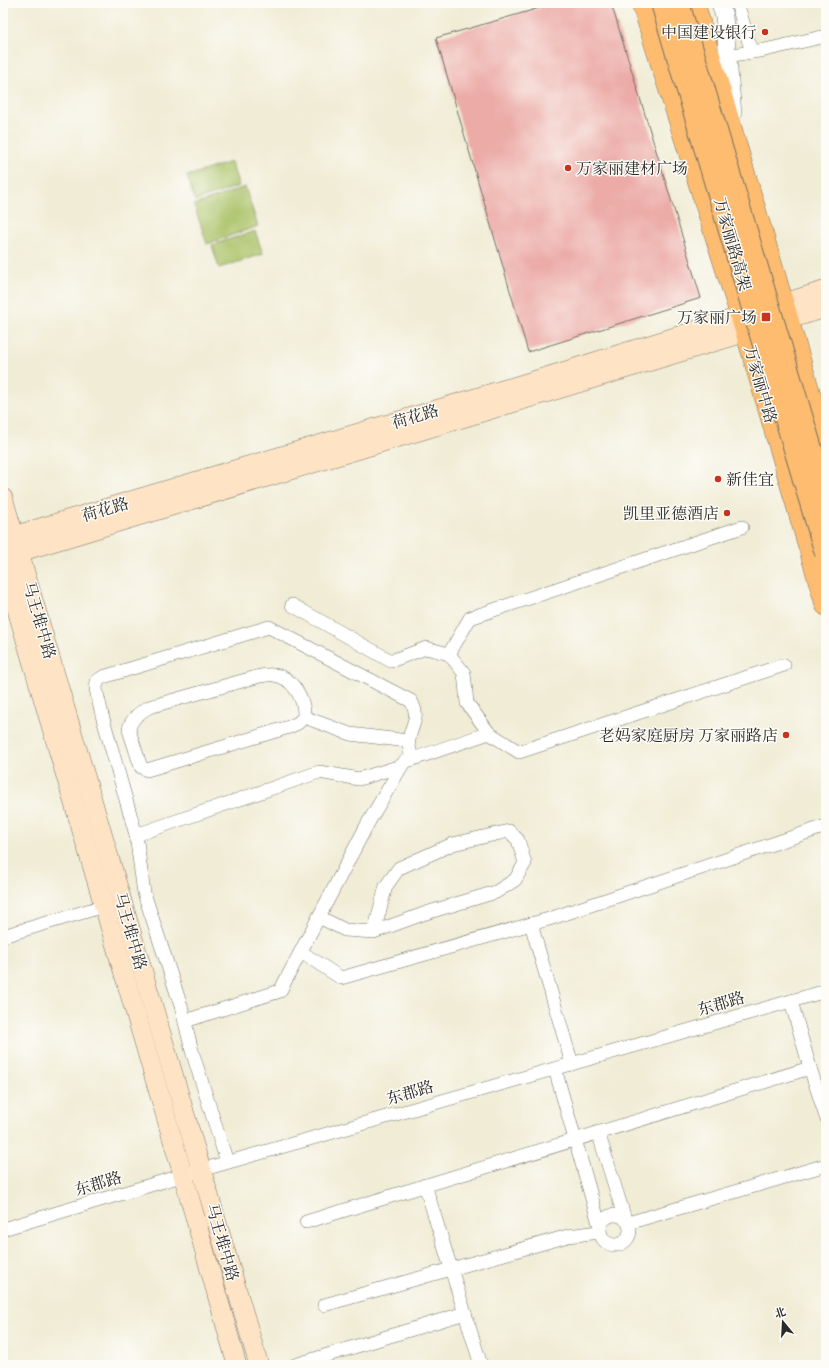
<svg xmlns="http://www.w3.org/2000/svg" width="829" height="1368" font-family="'EB Garamond','Noto Serif SC',serif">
  <rect width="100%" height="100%" fill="#fdfcf7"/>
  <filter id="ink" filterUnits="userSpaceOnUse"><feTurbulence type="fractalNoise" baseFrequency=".025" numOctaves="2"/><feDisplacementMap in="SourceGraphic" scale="8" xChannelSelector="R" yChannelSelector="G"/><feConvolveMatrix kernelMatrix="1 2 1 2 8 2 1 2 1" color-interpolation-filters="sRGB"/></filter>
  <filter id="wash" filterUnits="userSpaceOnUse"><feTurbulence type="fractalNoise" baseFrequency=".012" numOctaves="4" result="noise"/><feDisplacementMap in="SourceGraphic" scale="16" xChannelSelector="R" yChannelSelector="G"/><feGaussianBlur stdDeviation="0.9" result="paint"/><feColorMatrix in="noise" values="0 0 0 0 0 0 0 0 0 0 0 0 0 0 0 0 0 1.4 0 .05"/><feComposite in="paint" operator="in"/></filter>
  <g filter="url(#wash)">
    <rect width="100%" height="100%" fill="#f0ecd5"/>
    <g fill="#aac267" stroke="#6a7649">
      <path d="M231 162 239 186 195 201 187 176Z"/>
      <path d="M245 187 258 226 207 244 194 205Z"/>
      <path d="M255 231 263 254 219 268 212 245Z"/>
    </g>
    <g id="blocks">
      <path fill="#ecaba7" d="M557 3H611L701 298 528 352 436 38Z"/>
    </g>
  </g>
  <g filter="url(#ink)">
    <use href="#blocks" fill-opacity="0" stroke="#706f66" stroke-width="1"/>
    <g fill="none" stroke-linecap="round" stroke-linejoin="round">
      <g stroke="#706f66" stroke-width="14">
        <g id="minor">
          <path d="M737 3 752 52"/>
          <path d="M720 57 765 50 826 36"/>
          <path d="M292 605 391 661 426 648 449 654 464 673 467 703 489 733"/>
          <path d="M449 654 470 618 742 527"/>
          <path d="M304 717C305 699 292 676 273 675 268 674 264 676 260 676L149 707C140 712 130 719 129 730L141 767 147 770 289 727 298 723 304 717 350 734 408 741"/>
          <path d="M136 835 319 772 359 779 401 766"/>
          <path d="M319 917 345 930 374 932 426 913 496 892 515 880 525 863 518 840 509 831 453 844 399 868 386 886 374 932"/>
          <path d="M531 924 572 1064"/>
          <path d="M3 936 104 906"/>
          <path d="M301 952 341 978 549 919 826 826"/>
          <path d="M791 1001 810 1068 826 1117"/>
          <path d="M185 1021 280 991 368 823 404 762 489 733 519 752 784 665"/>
          <path d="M555 1069 600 1227"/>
          <path d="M598 1132 625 1219"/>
          <path d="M227 1162 192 1051 181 1006 144 893 136 835 102 715 96 689 97 681 103 677 269 627 411 701C421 719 411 723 409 740 408 746 411 753 412 759"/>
          <path d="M425 1185 481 1365"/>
          <circle cx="615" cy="1230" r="15"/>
          <path d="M306 1222 810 1068"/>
          <path d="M628 1223 826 1165"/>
          <path d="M3 1229 201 1170 826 991"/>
          <path d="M324 1305 568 1236 599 1232"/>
          <path d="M295 1365 465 1313"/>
        </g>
      </g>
      <g stroke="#706f66" stroke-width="18">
        <path id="tertiary" d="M720 3 724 16 733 114"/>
      </g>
      <g stroke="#706f66" stroke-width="20">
        <g id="secondary">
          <path d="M3 498 259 1365"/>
          <path d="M3 539 546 377 826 290"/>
          <path d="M3 557 826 308"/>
          <path d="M3 562 183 1175 237 1365"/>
        </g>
      </g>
      <g stroke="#706f66" stroke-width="22">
        <g id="primary">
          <path d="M642 3 746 332 826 605"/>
          <path d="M694 3 826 448"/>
        </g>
      </g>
      <use href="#minor" stroke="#fff" stroke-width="13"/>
      <use href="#tertiary" stroke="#fff" stroke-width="17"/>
      <use href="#secondary" stroke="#fee4c5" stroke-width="19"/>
      <use href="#primary" stroke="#fdbc6f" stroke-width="21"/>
      <g stroke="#706f66" stroke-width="24" stroke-linecap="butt">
        <g id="trunk-bridge">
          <path d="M662 3 826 553"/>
          <path d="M678 3 826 499"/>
        </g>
      </g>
      <use href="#trunk-bridge" stroke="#fdbc6f" stroke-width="22"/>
    </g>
  </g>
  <g fill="#c8321e" stroke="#fdfcf7" stroke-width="1.5">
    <circle cx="765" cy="32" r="4"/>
    <circle cx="568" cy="168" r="4"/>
    <rect x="761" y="312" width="10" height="10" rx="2"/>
    <circle cx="718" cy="479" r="4"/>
    <circle cx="727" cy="513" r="4"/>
    <circle cx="786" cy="735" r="4"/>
  </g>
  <g text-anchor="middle" stroke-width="3" stroke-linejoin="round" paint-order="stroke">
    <g font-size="16" fill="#2b2b2b" stroke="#fdfcf7" text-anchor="end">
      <text x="757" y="38">中国建设银行</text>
      <text x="576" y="174" text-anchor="start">万家丽建材广场</text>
      <text x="757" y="323">万家丽广场</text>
      <text x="726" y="485" text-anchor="start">新佳宜</text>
      <text x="719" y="519">凯里亚德酒店</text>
      <text x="778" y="741">老妈家庭厨房 万家丽路店</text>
    </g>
    <g font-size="16" fill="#2b2b2b" stroke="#fdfcf7">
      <text transform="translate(733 244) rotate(74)" y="6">万家丽路高架</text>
      <text transform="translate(761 384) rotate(74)" y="6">万家丽中路</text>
      <text transform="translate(415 416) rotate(-17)" y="6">荷花路</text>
      <text transform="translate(105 509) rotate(-17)" y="6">荷花路</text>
      <text transform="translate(40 620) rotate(74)" y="6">马王堆中路</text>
      <text transform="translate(131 931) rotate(74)" y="6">马王堆中路</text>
      <text transform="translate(721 1003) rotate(-16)" y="6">东郡路</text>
      <text transform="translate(410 1092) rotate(-16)" y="6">东郡路</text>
      <text transform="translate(98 1183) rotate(-17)" y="6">东郡路</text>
      <text transform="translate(223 1242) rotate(74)" y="6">马王堆中路</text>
    </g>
  </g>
  <rect width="829" height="1368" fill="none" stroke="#fdfcf7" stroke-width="16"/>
  <g transform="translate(783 1322) rotate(342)" stroke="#fdfcf7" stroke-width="3" paint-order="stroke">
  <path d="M0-3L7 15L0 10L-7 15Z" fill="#2b2b2b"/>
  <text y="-6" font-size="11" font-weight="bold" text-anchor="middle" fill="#2b2b2b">北</text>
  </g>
</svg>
